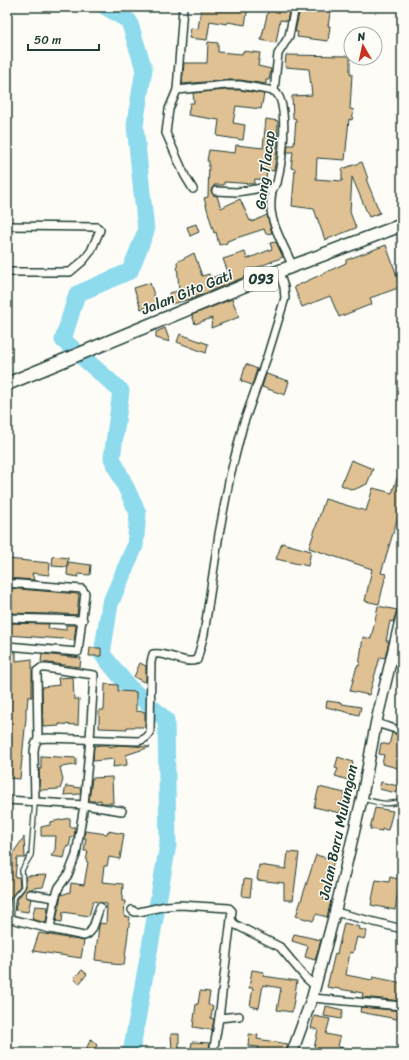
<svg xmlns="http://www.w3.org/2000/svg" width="409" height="1060" font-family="Sriracha,sans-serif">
  <rect width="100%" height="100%" fill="#fdfcf7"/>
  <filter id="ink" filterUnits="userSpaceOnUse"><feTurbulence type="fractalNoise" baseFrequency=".025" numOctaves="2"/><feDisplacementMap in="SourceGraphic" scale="8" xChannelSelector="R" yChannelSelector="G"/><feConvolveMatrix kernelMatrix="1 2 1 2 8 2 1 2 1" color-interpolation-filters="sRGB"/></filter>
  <g filter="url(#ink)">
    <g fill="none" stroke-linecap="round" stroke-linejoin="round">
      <path stroke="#8ddbec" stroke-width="17" d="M106 7 129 21 144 69 135 125 146 231 130 271 77 294 63 340 121 391 112 458 138 513 135 546 110 604 102 654 128 686 166 720 168 845 132 1048 129 1053"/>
    </g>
    <g fill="#e0c193" stroke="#1f3d34">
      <path d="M210 7H248L245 25 228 22 227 24 210 21 207 40 189 38 191 28 198 29 201 8 210 9Z"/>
      <path d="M269 7 290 8 287 21 280 20 276 43 261 40Z"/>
      <path d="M320 7H331L328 26H330L328 41 297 37 298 32H295L300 9 319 11Z"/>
      <path d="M208 42 218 43V52L242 54 243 51 260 53 258 66 271 69 269 80H266V84L240 80H226L182 84 184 63H207Z"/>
      <path d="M286 55 350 56V74H352L350 109 354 110 352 120 349 119 345 160 317 158 316 179 342 181V169L362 162 368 179H366L380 213 369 217 352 177 350 212 356 228 325 240 314 209 292 206 295 169 291 168 293 152H287L288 145H294L296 119 293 118 292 96 312 95 309 69 285 67Z"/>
      <path d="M226 90H240L264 94 261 109 236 106 233 123 245 125 243 140 217 136 219 120 188 115 190 103H194L193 93Z"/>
      <path d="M266 119 278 121 277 150 274 171 267 170 266 180 255 179 254 184 224 182V185H214V186L212 188 211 191 213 195 217 196 221 208 240 199 250 221 252 220V222L267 215 272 233 266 234 264 229 227 241V243L219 245 216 232 214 233 204 198 208 197 209 161H207L209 150 235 153 236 145 263 148Z"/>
      <path d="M196 224 199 232 190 236 187 227Z"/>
      <path d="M276 242 283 257 251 270 252 274 191 299 171 304 169 293 179 291 177 262 194 253 202 276 209 274 211 278 228 272 223 259 245 252 247 259 272 249 270 243Z"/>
      <path d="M386 245 401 287 370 298 372 304 339 317 330 296 302 307 294 287 346 263V260Z"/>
      <path d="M150 283 157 304 141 309 134 288Z"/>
      <path d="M232 299 239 317 211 328 212 318 195 324 192 315Z"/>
      <path d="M165 328 170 342 156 338V332Z"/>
      <path d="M180 334 208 344 206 353 177 342Z"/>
      <path d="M246 364 257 369 252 385 241 381Z"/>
      <path d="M266 374 289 381 285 395 262 387Z"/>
      <path d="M351 460 373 469 367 484 353 490 341 485Z"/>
      <path d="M401 467H402V510H400L381 573 386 574 379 604 365 601 372 569 309 548 325 499 366 511 373 488 392 493Z"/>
      <path d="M282 543 311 551 308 566 276 559Z"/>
      <path d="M53 556 68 558 67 567 52 566Z"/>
      <path d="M7 559 50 563 49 575 32 573 34 580 7 578Z"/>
      <path d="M68 562 91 565 90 575 78 574V577L67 575Z"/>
      <path d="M7 588 79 594 77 615 49 613V614L7 613Z"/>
      <path d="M378 606 397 610 393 622 390 621 386 641H389L385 658 380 657 369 695 350 691 357 666H359L363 637 371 639Z"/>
      <path d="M7 623 49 624 48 628 66 630V625H76L74 641 63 638V639L7 635Z"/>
      <path d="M90 648H101V656H89Z"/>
      <path d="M7 651 16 652V661L32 659V697H28L27 708H26V718L20 779 7 778Z"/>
      <path d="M42 654 81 658 80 667 41 662Z"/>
      <path d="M140 663 146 666V679L144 682 134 677Z"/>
      <path d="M73 677 74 699H79L78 725 59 724V726L43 727 42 687 59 685 58 678Z"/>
      <path d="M105 684 118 685V691L136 692V711L145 712V727H127V729L99 728V710H104Z"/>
      <path d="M327 701 342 703V704L361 707 359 715 326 707Z"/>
      <path d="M392 733 402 736V769L382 764 384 755 379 754 381 743 389 745Z"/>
      <path d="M101 745H109V747L119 745 150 747 126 755 127 765 113 767 114 759 93 761 94 746Z"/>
      <path d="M41 756 76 758V765L60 767 63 780 60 789 40 790 39 769H41Z"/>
      <path d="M338 757 353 762 348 780 335 776 338 769 335 768Z"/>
      <path d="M112 777 113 803H101V800L93 801H89L92 778Z"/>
      <path d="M381 782 398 786 396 793 379 789Z"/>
      <path d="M66 786 81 788 80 794 64 795Z"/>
      <path d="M319 787 345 793 340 813 314 807Z"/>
      <path d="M375 808 393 811 388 830 382 829V831L370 829Z"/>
      <path d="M70 818V827H75V829L74 837H71L69 847 67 846 64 858 51 856 55 850 56 836H41V827L50 825V822Z"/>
      <path d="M85 831 107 834 108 831 124 834 120 859 109 857 107 866H104L102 882 123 884 122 901H125L124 916 130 917 124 965 112 964V962L95 960 99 926 100 923 106 924 107 904 93 901 89 916 63 912 62 922 56 921 61 895 70 892 71 883 84 885 88 862 86 861 88 851H84L86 838H84Z"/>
      <path d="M24 837 25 858H17L15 877H19L20 886 10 899H7V862Z"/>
      <path d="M288 852 299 853 293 900H284V883L257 880 259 865 286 869Z"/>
      <path d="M316 855 334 860 323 899 331 901 327 917 316 914 313 921 296 916Z"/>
      <path d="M47 875 43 887 33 888 32 889H29L26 891V896L31 899 28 912 15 910 17 900 26 887V876Z"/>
      <path d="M390 877 402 880V893L398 892 395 910 371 905 376 880 389 882Z"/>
      <path d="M244 879 252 880 250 897 242 896Z"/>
      <path d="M35 906 48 907 46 923 32 919Z"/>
      <path d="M344 923 360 927 359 929 367 931 364 939 357 937 353 953 350 952 346 975 372 980 373 977 402 983V1001L362 997 363 993 327 987 335 953 337 954Z"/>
      <path d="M39 933 84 941 81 958 33 951Z"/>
      <path d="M294 934 321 940 315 960 305 957 308 946 292 941Z"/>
      <path d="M82 970 87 974 79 984 74 978Z"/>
      <path d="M252 970 264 972 263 976 297 981 292 1012 277 1010 281 988 263 985 259 1008 250 1006 253 988H249Z"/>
      <path d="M200 991 210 992 208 1005 213 1006 211 1018 214 1019 212 1030 193 1027 196 1004H198Z"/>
      <path d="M326 1006 343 1010 341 1019 324 1016Z"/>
      <path d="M361 1007 402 1011V1020L360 1012Z"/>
      <path d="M314 1016 330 1019 326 1034 340 1037 338 1047 352 1049V1053H313L318 1030 311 1028Z"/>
      <path d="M171 1034H179V1051H172Z"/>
      <path d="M249 1034 258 1035 257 1039 288 1044 286 1053H274L258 1050 259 1047 248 1046Z"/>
      <path d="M91 1039 97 1045 93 1053H84Z"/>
      <path d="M192 1042 210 1043 208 1053H190Z"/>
    </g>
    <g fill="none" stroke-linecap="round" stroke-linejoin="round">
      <g stroke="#1f3d34" stroke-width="6">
        <g id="service">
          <path d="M363 799C377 802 388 807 402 800"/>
          <path d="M11 919 13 899 23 887 22 870 31 855 35 802"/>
        </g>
      </g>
      <g stroke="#1f3d34" stroke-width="10">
        <g id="minor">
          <path d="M183 7 177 90 169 109 166 133 185 176 193 189"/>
          <path d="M177 90 226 85H240L274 91"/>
          <path d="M216 191 237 192 262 188 272 191"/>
          <path d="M7 226 97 227 100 230 91 251 83 261 70 272H7"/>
          <path d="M293 267C287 252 274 230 272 216 270 209 271 198 272 191 273 188 275 185 277 183 278 178 279 173 280 168 283 152 289 100 274 91L278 54 289 36 295 7"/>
          <path d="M7 583 82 589 85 593 78 652 7 646"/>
          <path d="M7 618 83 620"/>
          <path d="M376 723 402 731"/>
          <path d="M38 739 37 671 41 668H46L94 675 90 739 84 805 122 811"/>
          <path d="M7 800 84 805 76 855 68 875 59 887 55 898 50 929 11 919"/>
          <path d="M35 802 34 751 35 745 38 739 47 738 138 741C144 740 147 738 150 733L151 662 153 654C167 651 183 665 197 660L204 634 219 534 230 476 243 425 267 357 285 298 284 287 279 272"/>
          <path d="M30 894 55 898"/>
          <path d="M132 910 135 912H139L166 906 180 905 229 908 232 911 231 919 234 924 280 947 306 978 314 985"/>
          <path d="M335 912 402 929"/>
          <path d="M50 929 84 936C94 934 96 916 100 907"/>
          <path d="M312 998 402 1006"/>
          <path d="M219 1018 231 919"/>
          <path d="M213 1053 219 1018 239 1016"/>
        </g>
      </g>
      <g stroke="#1f3d34" stroke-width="13">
        <path id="secondary" d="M292 1053 312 998 335 912 362 798 376 723 402 614"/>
      </g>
      <g stroke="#1f3d34" stroke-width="15">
        <path id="primary" d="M7 384 277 272 402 225"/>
      </g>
      <use href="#service" stroke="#fdfcf7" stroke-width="3.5"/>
      <use href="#minor" stroke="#fdfcf7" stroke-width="7"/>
      <use href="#secondary" stroke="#fdfcf7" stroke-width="10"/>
      <use href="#primary" stroke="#fdfcf7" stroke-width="12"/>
    </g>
  </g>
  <g text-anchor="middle" stroke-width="3" stroke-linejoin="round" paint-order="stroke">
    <rect fill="#fdfcf7" stroke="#62766e" stroke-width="1" x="244" y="267" width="34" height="24" rx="3"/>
    <g font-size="14" font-weight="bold" fill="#1f3d34">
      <text x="261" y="284">093</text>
    </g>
    <g font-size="15" fill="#1f3d34" stroke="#fdfcf7">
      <text transform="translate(265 170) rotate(-83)" y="5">Gang Tlacap</text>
      <text transform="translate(187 292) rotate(-22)" y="5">Jalan Gito Gati</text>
      <text transform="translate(338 832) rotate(-78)" y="5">Jalan Baru Mulungan</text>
    </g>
  </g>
  <rect width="409" height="1060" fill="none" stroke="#fdfcf7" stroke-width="24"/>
  <rect x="12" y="12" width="385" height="1036" fill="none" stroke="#1f3d34" stroke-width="1.5" filter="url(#ink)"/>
  <g transform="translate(363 46) rotate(351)"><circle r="19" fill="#fdfcf7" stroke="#a4b0a9"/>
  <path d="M0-3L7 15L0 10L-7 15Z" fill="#c8321e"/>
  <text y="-6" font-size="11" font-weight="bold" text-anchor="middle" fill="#1f3d34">N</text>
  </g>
  <path d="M28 44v6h71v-6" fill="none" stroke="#1f3d34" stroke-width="2"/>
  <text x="34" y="44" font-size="12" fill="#1f3d34" stroke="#fdfcf7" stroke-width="3" paint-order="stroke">50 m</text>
</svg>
